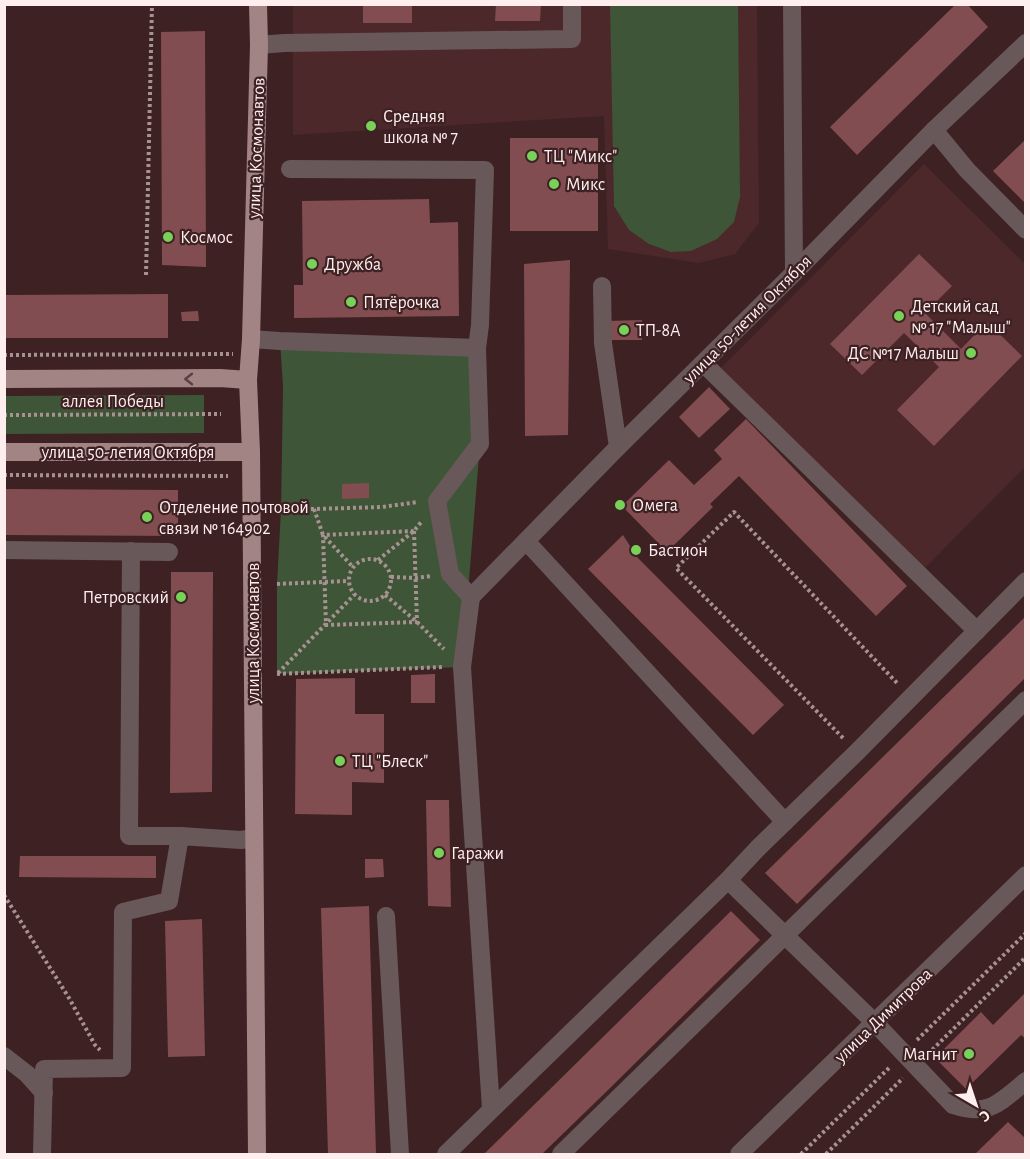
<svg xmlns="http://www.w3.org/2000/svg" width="1030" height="1159" font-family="'Alegreya Sans',sans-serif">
  <rect width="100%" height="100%" fill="#3e2123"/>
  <g fill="#4c282b">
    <path d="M293 5H757L759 223 735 254 699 263 608 249 604 116 293 135Z"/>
    <path d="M924 164 1025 264V467L924 569 721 368Z"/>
  </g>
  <g fill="#3e5537">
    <path d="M610 5H738L740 197 734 222 717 239 691 251 671 252 649 244 629 230 614 206Z"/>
    <path d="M280 341 477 348 480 444 462 667 277 674V584L281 510 283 386Z"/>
    <path d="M204 395V433L5 434V396Z"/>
  </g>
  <g fill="#824d51">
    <rect x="363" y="4" width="49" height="19"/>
    <path d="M496 4H541L540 21H495Z"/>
    <path d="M956 4H967L988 27 857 155 830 127Z"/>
    <path d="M205 31 206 267 162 265 161 32Z"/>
    <rect x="510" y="138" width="88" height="93"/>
    <path d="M1026 139V204L993 171Z"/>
    <path d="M429 199 430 223 458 222 459 316 294 318V285H303L302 201Z"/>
    <path d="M919 254 952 286 925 313 961 349 987 322 1022 356 934 446 897 410 939 367 904 333 862 375 830 344Z"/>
    <path d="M570 260 568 435 525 436 524 264Z"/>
    <path d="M168 294V338H4V295Z"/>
    <path d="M198 311 199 321H182L181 312Z"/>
    <path d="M642 320V340H606V321Z"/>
    <path d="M709 387 730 409 699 438 679 417Z"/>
    <path d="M746 419 907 586 876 616 739 476 710 504 713 507 667 552 622 506 669 460 694 485 722 459 714 450Z"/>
    <path d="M369 483V498L342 499V484Z"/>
    <path d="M4 489 178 490V536L4 535Z"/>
    <path d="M623 535 637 557 784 705 753 735 588 569Z"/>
    <path d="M171 572H213L212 792 170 793Z"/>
    <path d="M1026 616V677L797 904 765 873Z"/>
    <path d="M435 674V703H411V675Z"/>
    <path d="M355 678V714H384V783L352 782V815L295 814 296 679Z"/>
    <path d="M426 800H449L451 907 428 906Z"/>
    <path d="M20 856H156V878L19 877Z"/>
    <path d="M365 859H383L384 877 365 878Z"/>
    <path d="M369 906 376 1154H328L321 908Z"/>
    <path d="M731 911 760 940 607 1091 542 1154H484Z"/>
    <path d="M202 919 205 1056 168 1057 165 921Z"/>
    <path d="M1026 992V1039L1021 1035 966 1089 935 1058 981 1012 993 1025Z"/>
    <path d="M1008 1122 1026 1139V1154H975Z"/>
  </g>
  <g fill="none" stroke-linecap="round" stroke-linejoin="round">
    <g stroke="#a79292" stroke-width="4" stroke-dasharray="3 3" stroke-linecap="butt">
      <path d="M146 275 152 4"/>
      <path d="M4 355 233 354"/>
      <path d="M4 415 221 414"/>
      <path d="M4 475 228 476"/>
      <path d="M314 509 323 535 353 567"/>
      <path d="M281 510 382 507 418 502"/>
      <path d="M414 531 417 622 326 625 323 535Z"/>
      <circle cx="370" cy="580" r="21"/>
      <path d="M378 560 414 531 422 521"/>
      <path d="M391 577 416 578 431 576"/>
      <path d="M277 584 348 581"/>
      <path d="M385 595 417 622 444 649"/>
      <path d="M278 673 354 595"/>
      <path d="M277 674 444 667"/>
      <path d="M843 738 676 568 734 512 898 684"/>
      <path d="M4 895 69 998 95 1045 100 1050"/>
      <path d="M917 1040 1026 933"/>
      <path d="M928 1054 1026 957"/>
      <path d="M801 1154 891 1066"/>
      <path d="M826 1154 903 1078"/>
    </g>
    <g stroke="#685859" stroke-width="18">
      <path d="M792 4 794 273"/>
      <path d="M259 45 284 43 572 39V4"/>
      <path d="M934 130 967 170 1026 230"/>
      <path d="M602 286 603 343 618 447"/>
      <path d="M251 339 280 341 477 348 480 325 485 170 290 169"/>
      <path d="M477 348 480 444 437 501 450 574 471 597 462 667 491 1109"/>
      <path d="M703 363 977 631"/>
      <path d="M526 541 785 822"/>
      <path d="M4 550 169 552"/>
      <path d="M131 551 129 836H180"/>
      <path d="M471 597 618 447 794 273 934 130 1026 43"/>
      <path d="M728 880 875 1023 953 1105C989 1117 999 1103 1026 1081"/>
      <path d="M386 916 400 1154"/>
      <path d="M4 1056 27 1074 44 1093"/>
      <path d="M42 1154 44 1069 122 1068 123 912 169 901 180 836 241 840 254 838"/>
      <path d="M446 1154 728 880 759 847 857 752 1026 581"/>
      <path d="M561 1154 1026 700"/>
      <path d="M739 1154 1026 875"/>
    </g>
    <g stroke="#a38485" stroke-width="18">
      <path d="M4 379 220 378 248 380"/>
      <path d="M4 452H251"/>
      <path d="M257 1154 251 452 248 380 251 339 259 45 258 4"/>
    </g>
  </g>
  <defs><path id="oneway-chevron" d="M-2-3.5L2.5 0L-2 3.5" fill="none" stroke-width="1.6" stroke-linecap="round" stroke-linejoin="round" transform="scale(1.5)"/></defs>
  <use stroke="#5c3f40" href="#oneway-chevron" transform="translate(189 379) rotate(180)"/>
  <g fill="#78d158" stroke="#3e2123" stroke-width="2">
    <circle cx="371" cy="126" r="6"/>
    <circle cx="532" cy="156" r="6"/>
    <circle cx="554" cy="184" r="6"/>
    <circle cx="168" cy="237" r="6"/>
    <circle cx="312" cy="264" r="6"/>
    <circle cx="351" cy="302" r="6"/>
    <circle cx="899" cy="316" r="6"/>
    <circle cx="624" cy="330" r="6"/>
    <circle cx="971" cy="353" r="6"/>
    <circle cx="620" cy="505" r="6"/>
    <circle cx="147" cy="517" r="6"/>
    <circle cx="636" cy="550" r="6"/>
    <circle cx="181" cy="597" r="6"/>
    <circle cx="340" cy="761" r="6"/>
    <circle cx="439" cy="853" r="6"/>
    <circle cx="969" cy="1054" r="6"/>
  </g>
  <g text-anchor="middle" stroke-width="4.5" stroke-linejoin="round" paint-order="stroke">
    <g font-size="18" fill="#feeeee" stroke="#3e2123" text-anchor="start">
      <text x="383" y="122">Средняя<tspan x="383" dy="21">школа № 7</tspan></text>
      <text x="544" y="162">ТЦ "Микс"</text>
      <text x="566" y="190">Микс</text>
      <text x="180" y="243">Космос</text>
      <text x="324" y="270">Дружба</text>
      <text x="363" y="308">Пятёрочка</text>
      <text x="911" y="312">Детский сад<tspan x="911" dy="21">№ 17 "Малыш"</tspan></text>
      <text x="636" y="336">ТП-8А</text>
      <text x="959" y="359" text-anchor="end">ДС №17 Малыш</text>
      <text x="632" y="511">Омега</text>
      <text x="159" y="513">Отделение почтовой<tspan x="159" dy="21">связи № 164902</tspan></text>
      <text x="648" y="556">Бастион</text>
      <text x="169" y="603" text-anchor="end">Петровский</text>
      <text x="352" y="767">ТЦ "Блеск"</text>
      <text x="451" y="859">Гаражи</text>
      <text x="957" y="1060" text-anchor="end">Магнит</text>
    </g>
    <g font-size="18" fill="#feeeee" stroke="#3e2123">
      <text transform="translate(256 148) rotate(-88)" y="6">улица Космонавтов</text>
      <text transform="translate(747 319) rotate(-45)" y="6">улица 50-летия Октября</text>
      <text x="113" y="407">аллея Победы</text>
      <text x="128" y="458">улица 50-летия Октября</text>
      <text transform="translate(253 633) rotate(-90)" y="6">улица Космонавтов</text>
      <text transform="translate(883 1015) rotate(-44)" y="6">улица Димитрова</text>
    </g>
  </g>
  <rect width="1030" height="1159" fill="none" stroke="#feeeee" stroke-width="12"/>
  <g transform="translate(976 1105) rotate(141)" stroke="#3e2123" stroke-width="4.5" paint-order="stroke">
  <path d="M0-4.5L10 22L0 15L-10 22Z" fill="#feeeee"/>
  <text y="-9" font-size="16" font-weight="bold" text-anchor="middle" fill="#feeeee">С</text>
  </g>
</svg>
